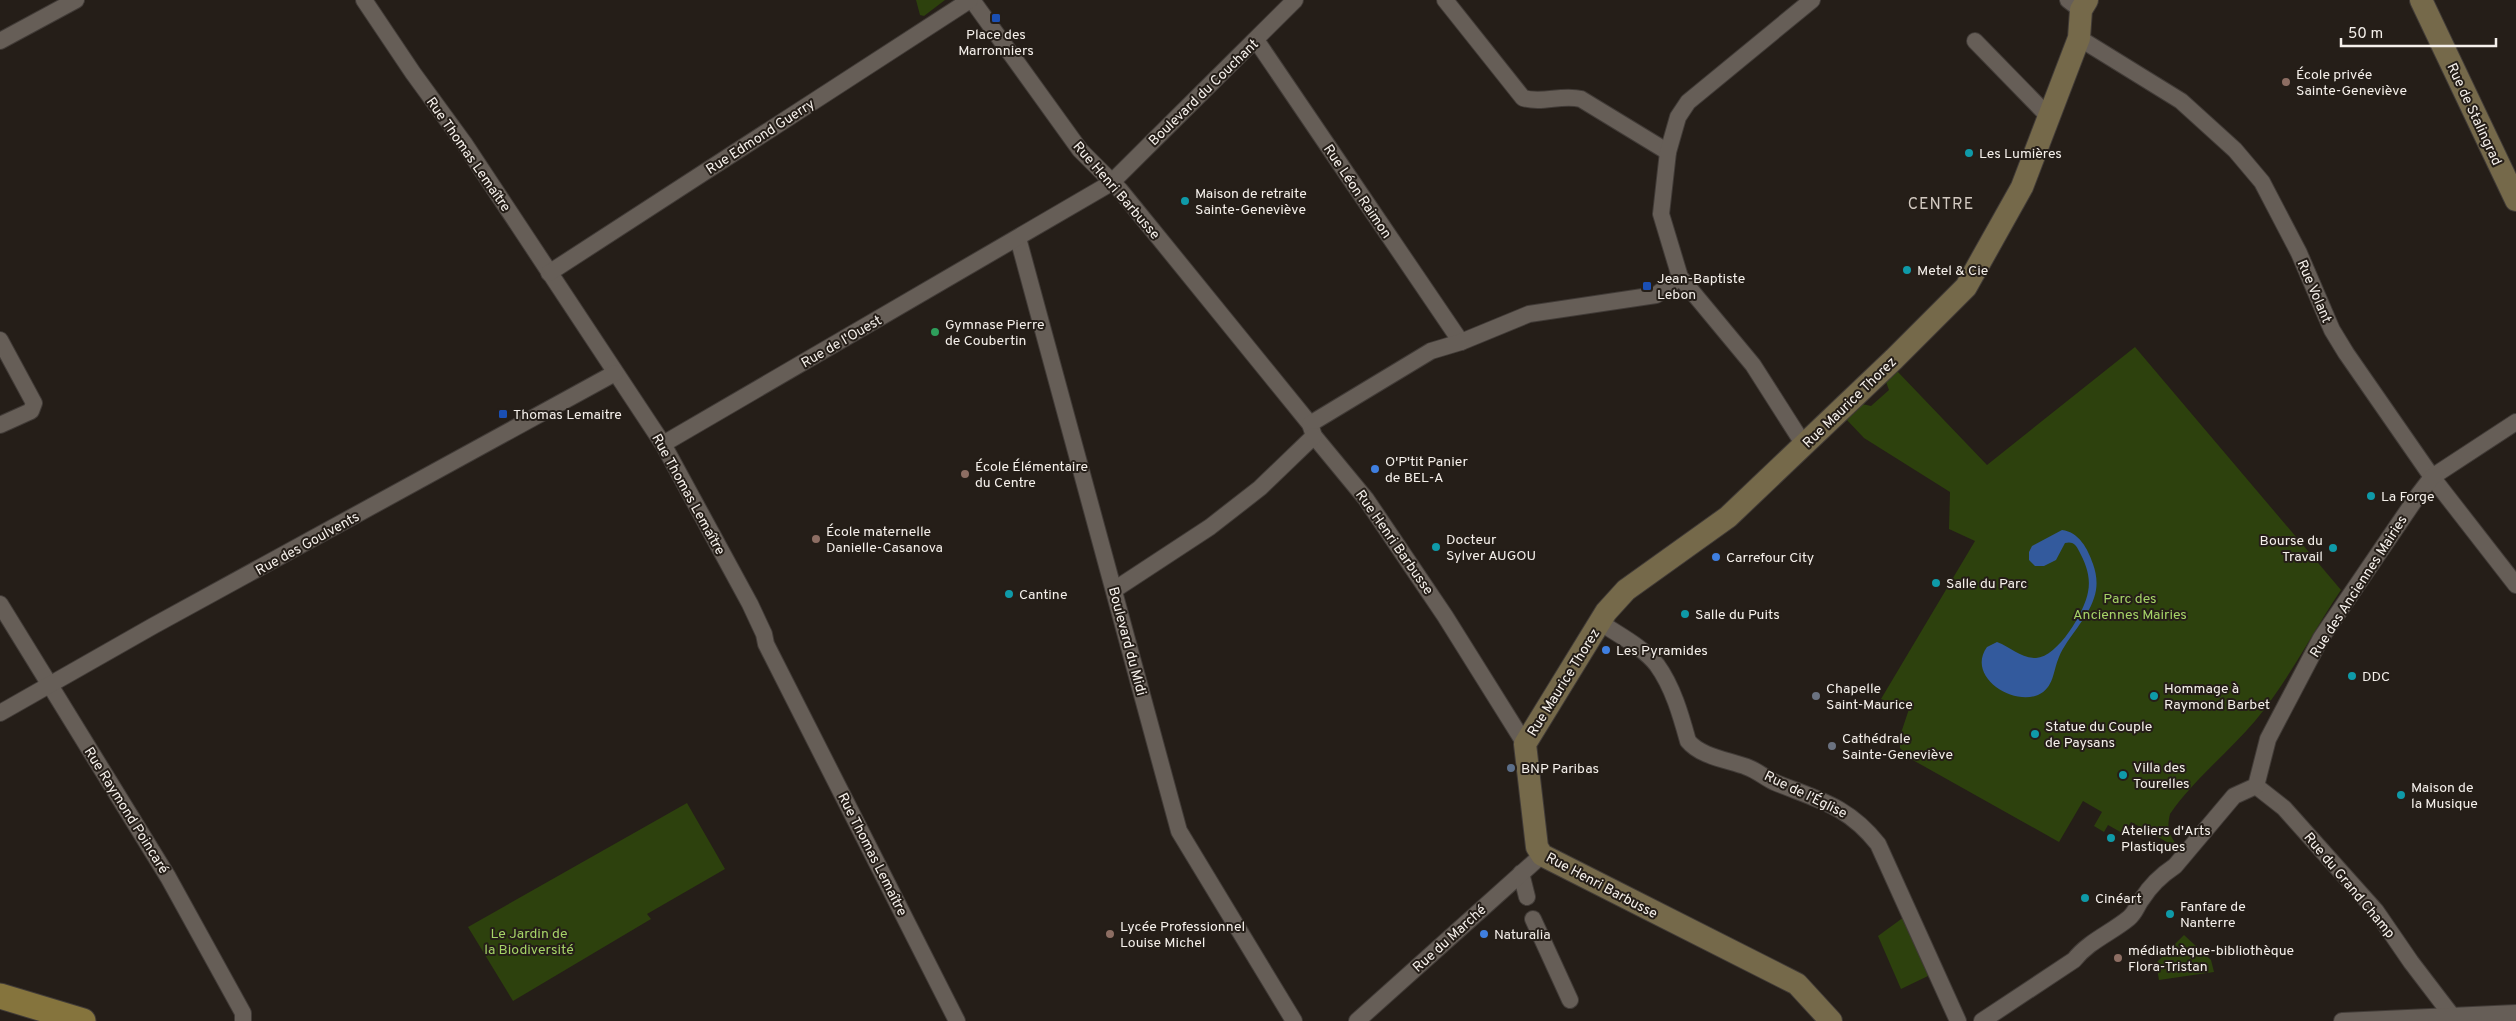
<svg xmlns="http://www.w3.org/2000/svg" width="2516" height="1021" font-family="Overpass,sans-serif">
  <rect width="100%" height="100%" fill="#251e18"/>
  <g fill="#2d410d">
    <path d="M916 0H945L924 16 920 15Z"/>
    <path d="M2135 347 2341 590C2312 633 2289 680 2255 721 2228 753 2193 780 2170 814 2167 827 2168 833 2176 844L2174 846 2131 822 2124 834 2108 825 2104 832 2094 826 2102 812 2083 801 2059 842 1911 759 1900 748V736L1909 709 1881 699 1975 541 1949 529 1950 492 1864 438 1846 419 1862 404 1871 406 1889 390 1886 382 1897 371 1987 465Z"/>
    <path d="M687 803 725 869 647 914 651 919 513 1001 468 927Z"/>
    <path d="M1904 917 1921 953 1928 976 1901 989 1878 936Z"/>
    <path d="M2184 935 2211 960 2214 972 2159 980 2156 963Z"/>
  </g>
  <path fill="#335a9d" d="M2062 530C2079 532 2088 549 2093 564 2097 575 2098 587 2094 598 2087 620 2068 636 2059 657 2053 671 2054 688 2038 695 2012 706 1966 676 1987 647L1997 642C2011 647 2020 658 2036 658 2058 657 2085 611 2088 592 2091 577 2086 564 2079 551 2076 544 2072 541 2065 543L2056 560 2044 566H2035L2029 560V552L2032 546Z"/>
  <g fill="none" stroke-linecap="round" stroke-linejoin="round">
    <g stroke="#413b37" stroke-width="18">
      <g id="street">
        <path d="M364 0 413 73 464 143 663 444 750 604 764 634 766 644 957 1021"/>
        <path d="M972 0 1080 150 1120 190 1310 424 1314 436 1366 499 1445 616 1525 744"/>
        <path d="M1445 0 1523 98C1542 104 1562 94 1581 99L1668 152"/>
        <path d="M2068 0 2081 10"/>
        <path d="M2079 38 2181 101 2235 150 2262 182 2299 253 2332 330 2346 353 2432 477 2516 585"/>
        <path d="M1256 40 1461 342"/>
        <path d="M0 41 76 0"/>
        <path d="M1975 41 2050 118"/>
        <path d="M1018 238 1179 831 1294 1021"/>
        <path d="M549 273 970 0"/>
        <path d="M0 340 34 403 31 411 0 425"/>
        <path d="M1310 424 1431 351 1461 342 1529 314 1656 295 1680 277"/>
        <path d="M663 444 1111 183 1295 0"/>
        <path d="M1804 445 1753 365 1680 277 1661 214 1668 152 1678 117 1688 102 1812 0"/>
        <path d="M1114 590 1210 527 1260 488 1314 436"/>
        <path d="M0 604 168 877 243 1013V1021"/>
        <path d="M1601 623C1619 635 1644 648 1657 665 1673 687 1681 716 1688 741 1701 757 1729 760 1747 767 1758 771 1765 778 1774 782 1818 800 1847 805 1878 844L1958 1021"/>
        <path d="M0 713 153 626 615 373"/>
        <path d="M2256 786 2284 808 2376 911 2411 962 2453 1017"/>
        <path d="M1521 873 1527 897"/>
        <path d="M1533 919 1570 1000"/>
        <path d="M1357 1021 1542 855"/>
        <path d="M1982 1021 2074 960C2089 941 2111 933 2129 918 2136 912 2137 905 2142 899 2150 886 2163 874 2175 866L2234 796 2256 786 2268 739 2321 638 2419 494 2432 477 2516 422"/>
        <path d="M2342 1021 2516 1013"/>
      </g>
    </g>
    <g stroke="#413b37" stroke-width="24">
      <g id="secondary">
        <path d="M2421 0 2516 200"/>
        <path d="M1831 1021 1797 984 1542 855 1537 847 1525 744 1606 612 1626 590 1728 517 1894 359 1966 287 2022 187 2079 38 2081 10 2087 0"/>
      </g>
    </g>
    <g stroke="#413b37" stroke-width="27">
      <path id="primary" d="M0 996 83 1021"/>
    </g>
    <use href="#street" stroke="#665e57" stroke-width="16"/>
    <use href="#secondary" stroke="#75694a" stroke-width="22"/>
    <use href="#primary" stroke="#85743d" stroke-width="25"/>
  </g>
  <g fill="#1a4fb4" stroke="#251e18" stroke-width="2">
    <rect x="991" y="13" width="10" height="10" rx="2.5"/>
    <rect x="1642" y="281" width="10" height="10" rx="2.5"/>
    <rect x="498" y="409" width="10" height="10" rx="2.5"/>
  </g>
  <g fill="#8d6e63" stroke="#251e18" stroke-width="2">
    <circle cx="2286" cy="82" r="5"/>
    <circle cx="965" cy="474" r="5"/>
    <circle cx="816" cy="539" r="5"/>
    <circle cx="1110" cy="934" r="5"/>
    <circle cx="2118" cy="958" r="5"/>
  </g>
  <g fill="#0f9aa8" stroke="#251e18" stroke-width="2">
    <circle cx="1969" cy="153" r="5"/>
    <circle cx="1185" cy="201" r="5"/>
    <circle cx="1907" cy="270" r="5"/>
    <circle cx="2371" cy="496" r="5"/>
    <circle cx="1436" cy="547" r="5"/>
    <circle cx="2333" cy="548" r="5"/>
    <circle cx="1936" cy="583" r="5"/>
    <circle cx="1009" cy="594" r="5"/>
    <circle cx="1685" cy="614" r="5"/>
    <circle cx="2352" cy="676" r="5"/>
    <circle cx="2154" cy="696" r="5"/>
    <circle cx="2035" cy="734" r="5"/>
    <circle cx="2123" cy="775" r="5"/>
    <circle cx="2401" cy="795" r="5"/>
    <circle cx="2111" cy="838" r="5"/>
    <circle cx="2085" cy="898" r="5"/>
    <circle cx="2170" cy="914" r="5"/>
  </g>
  <circle fill="#2e9e5b" stroke="#251e18" stroke-width="2" cx="935" cy="332" r="5"/>
  <g fill="#3f7fe0" stroke="#251e18" stroke-width="2">
    <circle cx="1375" cy="469" r="5"/>
    <circle cx="1716" cy="557" r="5"/>
    <circle cx="1606" cy="650" r="5"/>
    <circle cx="1484" cy="934" r="5"/>
  </g>
  <g fill="#6b7280" stroke="#251e18" stroke-width="2">
    <circle cx="1816" cy="696" r="5"/>
    <circle cx="1832" cy="746" r="5"/>
  </g>
  <circle fill="#5c6f8a" stroke="#251e18" stroke-width="2" cx="1511" cy="768" r="5"/>
  <g text-anchor="middle" stroke-width="4" stroke-linejoin="round" paint-order="stroke">
    <g font-size="14" fill="#f5f0eb" stroke="#251e18" text-anchor="start">
      <text x="996" y="39" text-anchor="middle">Place des<tspan x="996" dy="16">Marronniers</tspan></text>
      <text x="2296" y="79">École privée<tspan x="2296" dy="16">Sainte-Geneviève</tspan></text>
      <text x="1979" y="158">Les Lumières</text>
      <text x="1195" y="198">Maison de retraite<tspan x="1195" dy="16">Sainte-Geneviève</tspan></text>
      <text x="1917" y="275">Metel &amp; Cie</text>
      <text x="1657" y="283">Jean-Baptiste<tspan x="1657" dy="16">Lebon</tspan></text>
      <text x="945" y="329">Gymnase Pierre<tspan x="945" dy="16">de Coubertin</tspan></text>
      <text x="513" y="419">Thomas Lemaitre</text>
      <text x="1385" y="466">O'P'tit Panier<tspan x="1385" dy="16">de BEL-A</tspan></text>
      <text x="975" y="471">École Élémentaire<tspan x="975" dy="16">du Centre</tspan></text>
      <text x="2381" y="501">La Forge</text>
      <text x="826" y="536">École maternelle<tspan x="826" dy="16">Danielle-Casanova</tspan></text>
      <text x="1446" y="544">Docteur<tspan x="1446" dy="16">Sylver AUGOU</tspan></text>
      <text x="2323" y="545" text-anchor="end">Bourse du<tspan x="2323" dy="16">Travail</tspan></text>
      <text x="1726" y="562">Carrefour City</text>
      <text x="1946" y="588">Salle du Parc</text>
      <text x="1019" y="599">Cantine</text>
      <text x="1695" y="619">Salle du Puits</text>
      <text x="1616" y="655">Les Pyramides</text>
      <text x="2362" y="681">DDC</text>
      <text x="1826" y="693">Chapelle<tspan x="1826" dy="16">Saint-Maurice</tspan></text>
      <text x="2164" y="693">Hommage à<tspan x="2164" dy="16">Raymond Barbet</tspan></text>
      <text x="2045" y="731">Statue du Couple<tspan x="2045" dy="16">de Paysans</tspan></text>
      <text x="1842" y="743">Cathédrale<tspan x="1842" dy="16">Sainte-Geneviève</tspan></text>
      <text x="2133" y="772">Villa des<tspan x="2133" dy="16">Tourelles</tspan></text>
      <text x="1521" y="773">BNP Paribas</text>
      <text x="2411" y="792">Maison de<tspan x="2411" dy="16">la Musique</tspan></text>
      <text x="2121" y="835">Ateliers d'Arts<tspan x="2121" dy="16">Plastiques</tspan></text>
      <text x="2095" y="903">Cinéart</text>
      <text x="2180" y="911">Fanfare de<tspan x="2180" dy="16">Nanterre</tspan></text>
      <text x="1120" y="931">Lycée Professionnel<tspan x="1120" dy="16">Louise Michel</tspan></text>
      <text x="1494" y="939">Naturalia</text>
      <text x="2128" y="955">médiathèque-bibliothèque<tspan x="2128" dy="16">Flora-Tristan</tspan></text>
    </g>
    <g font-size="14" fill="#f5f0eb" stroke="#251e18">
      <text transform="translate(1203 92) rotate(-44)" y="5">Boulevard du Couchant</text>
      <text transform="translate(2475 114) rotate(65)" y="5">Rue de Stalingrad</text>
      <text transform="translate(760 136) rotate(-33)" y="5">Rue Edmond Guerry</text>
      <text transform="translate(469 154) rotate(55)" y="5">Rue Thomas Lemaître</text>
      <text transform="translate(1117 190) rotate(49)" y="5">Rue Henri Barbusse</text>
      <text transform="translate(1358 191) rotate(56)" y="5">Rue Léon Raimon</text>
      <text transform="translate(2315 291) rotate(67)" y="5">Rue Volant</text>
      <text transform="translate(841 341) rotate(-30)" y="5">Rue de l'Ouest</text>
      <text transform="translate(1849 402) rotate(-44)" y="5">Rue Maurice Thorez</text>
      <text transform="translate(689 494) rotate(61)" y="5">Rue Thomas Lemaître</text>
      <text transform="translate(1395 542) rotate(55)" y="5">Rue Henri Barbusse</text>
      <text transform="translate(307 543) rotate(-29)" y="5">Rue des Goulvents</text>
      <text transform="translate(2358 586) rotate(-57)" y="5">Rue des Anciennes Mairies</text>
      <text transform="translate(1128 641) rotate(75)" y="5">Boulevard du Midi</text>
      <text transform="translate(1563 682) rotate(-58)" y="5">Rue Maurice Thorez</text>
      <text transform="translate(1806 794) rotate(26)" y="5">Rue de l'Église</text>
      <text transform="translate(127 810) rotate(58)" y="5">Rue Raymond Poincaré</text>
      <text transform="translate(873 854) rotate(63)" y="5">Rue Thomas Lemaître</text>
      <text transform="translate(1602 885) rotate(28)" y="5">Rue Henri Barbusse</text>
      <text transform="translate(2350 885) rotate(50)" y="5">Rue du Grand Champ</text>
      <text transform="translate(1449 938) rotate(-42)" y="5">Rue du Marché</text>
    </g>
    <g font-size="14" fill="#a5d367" stroke="#251e18">
      <text x="2130" y="603">Parc des<tspan x="2130" dy="16">Anciennes Mairies</tspan></text>
      <text x="529" y="938">Le Jardin de<tspan x="529" dy="16">la Biodiversité</tspan></text>
    </g>
    <g font-size="16" letter-spacing="1" fill="#d2c9c0" stroke="#251e18">
      <text x="1941" y="209">CENTRE</text>
    </g>
  </g>
  <path d="M2341 38v8h155v-8" fill="none" stroke="#f5f0eb" stroke-width="2.5"/>
  <text x="2348" y="38" font-size="15" fill="#f5f0eb" stroke="#251e18" stroke-width="4" paint-order="stroke">50 m</text>
</svg>
